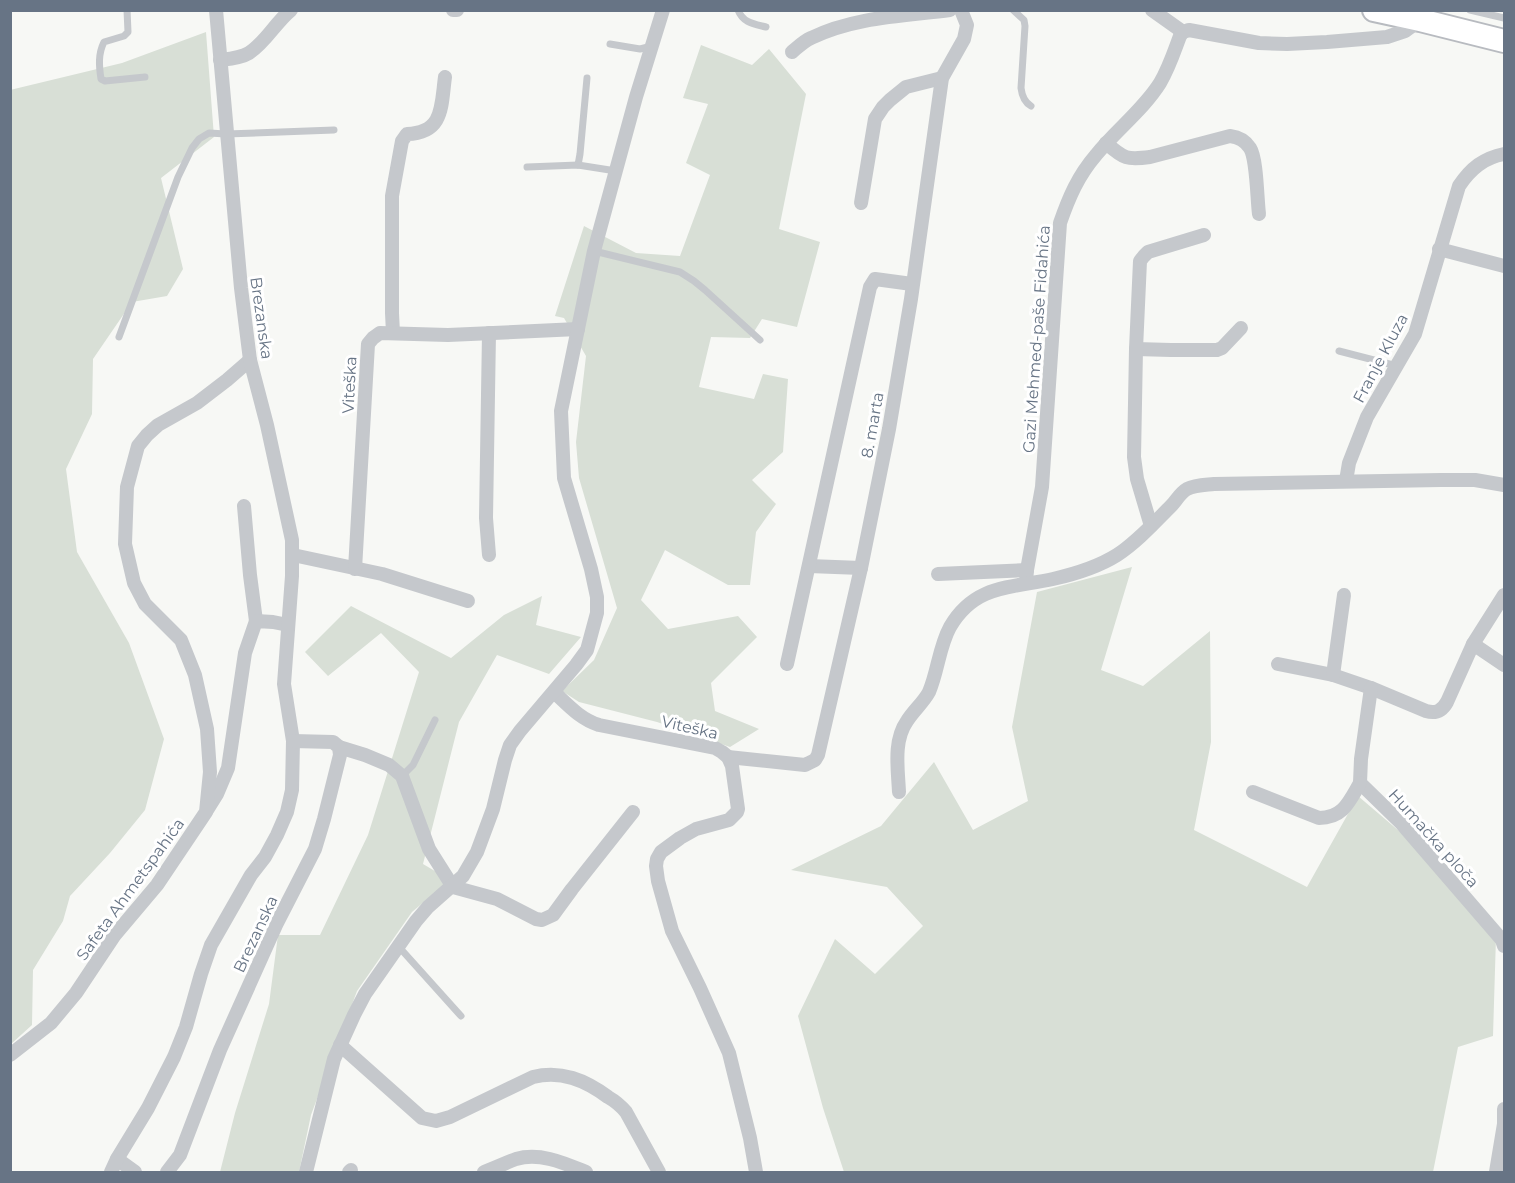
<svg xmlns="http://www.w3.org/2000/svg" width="1515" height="1183" font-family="Montserrat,sans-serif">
  <rect width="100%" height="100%" fill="#f7f8f5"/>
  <g fill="#d8dfd6">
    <path d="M206 32 214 137 161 178 183 269 167 296 132 302 93 359 92 414 66 469 77 552 129 643 164 739 145 810 110 853 70 896 63 921 33 970 32 1025 11 1044 10 90 122 63Z"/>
    <path d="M701 45 752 65 769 49 806 94 779 229 820 242 797 327 762 319 750 338 711 337 699 387 754 399 763 374 788 379 783 452 752 480 776 504 756 532 750 585H728L665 550 641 600 668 629 738 616 757 637 711 683 715 711 759 729 730 747 657 722 579 702 562 691 594 660 617 608 579 478 576 442 586 356 564 318 555 316 584 226 636 253 680 256 710 175 686 163 708 104 683 98Z"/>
    <path d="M1132 567 1101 670 1143 686 1210 631 1211 742 1194 830 1307 887 1358 796 1419 848 1496 937 1493 1036 1458 1047 1433 1172H844L823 1108 798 1016 835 939 875 974 923 926 887 887 791 870 881 826 934 762 973 830 1028 801 1012 727 1037 592Z"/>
    <path d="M542 596 536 625 581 637 549 674 497 655 459 722 423 864 450 880 412 912 357 991 311 1115 299 1172H220L235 1113 269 1004 278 935H320L368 835 419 672 381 633 328 676 305 652 351 606 451 658 504 615Z"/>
  </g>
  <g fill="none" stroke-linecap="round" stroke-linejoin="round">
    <g stroke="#b8bbc0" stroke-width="26">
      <path id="primary" d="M1374 10 1420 20 1504 41"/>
    </g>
    <g stroke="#c5c8cc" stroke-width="7">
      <path d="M127 10 128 32 124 36 104 42C98 54 99 66 101 79L105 81 145 77"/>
      <path d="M738 10C743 23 754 24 766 27"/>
      <path d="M1013 10 1024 20 1025 26 1021 88C1022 96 1024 102 1031 106"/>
      <path d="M1470 10 1504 18"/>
      <path d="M610 44 640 49 652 46"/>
      <path d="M578 165 580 154 587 78"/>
      <path d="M527 167 578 165 616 171"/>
      <path d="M594 251 680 272 694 281 705 290 760 340"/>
      <path d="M119 337 178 177 192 148 199 139 209 133 226 134 334 130"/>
      <path d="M1339 351 1397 366"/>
      <path d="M402 776 413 765 435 720"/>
      <path d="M399 947 461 1016"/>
    </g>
    <g stroke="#c5c8cc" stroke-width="14">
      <path d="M453 10H457"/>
      <path d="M1152 10 1183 32"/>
      <path d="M792 52C798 47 804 41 811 38 854 17 903 16 950 10"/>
      <path d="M220 60C229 59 241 58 249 53 266 42 275 23 291 10"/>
      <path d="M1106 143C1124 159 1127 160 1150 157L1230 136C1238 137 1245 140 1250 148 1257 159 1257 199 1259 214"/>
      <path d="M861 203 875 119 883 107 890 100 906 87 942 78"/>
      <path d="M1439 249 1504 266"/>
      <path d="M393 333 392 313V196L402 141 407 134C444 133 441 106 445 77"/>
      <path d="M1136 349 1171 350H1217L1222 348 1241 328"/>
      <path d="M1346 481 1349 463 1367 417 1415 334 1459 186C1471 168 1484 158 1504 154"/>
      <path d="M244 506 250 575 256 621"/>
      <path d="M1151 526 1137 479 1134 457 1136 349 1140 261 1144 256 1148 252 1204 235"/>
      <path d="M293 555 382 574 468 601"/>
      <path d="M489 555 486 518 489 333"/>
      <path d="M809 566 861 568"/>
      <path d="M355 569 368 344 373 338 380 333 448 335 578 329"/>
      <path d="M938 574 1027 570"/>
      <path d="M1026 583 1027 570 1042 487 1060 223C1069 197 1078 176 1096 155 1116 130 1143 110 1160 83 1169 68 1174 52 1180 36L1183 32 1189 30 1259 43 1287 44 1327 42 1387 37 1405 31 1420 20"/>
      <path d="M1473 644 1504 665"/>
      <path d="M787 664 870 287 875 279 912 284"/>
      <path d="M1278 664 1333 675 1371 688 1426 711C1436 714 1442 711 1447 702L1473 644 1504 595"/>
      <path d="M1333 675 1344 595"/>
      <path d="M1371 688 1361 759 1360 783 1401 823 1502 940 1504 946"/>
      <path d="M554 692C568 705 580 719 599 725L715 748 722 752 728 757 732 766 738 809 737 812 729 820 696 829 680 838 661 852 657 859 656 866 658 881 672 931 700 988 729 1053 750 1138 756 1172"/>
      <path d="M339 747 365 755 389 765 402 776 429 849 453 887 497 899 536 919 542 920 553 915 572 889 633 812"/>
      <path d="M728 757 805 765 815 760 818 755 861 568 889 429 911 299 942 78 964 39 967 25 961 10"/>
      <path d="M899 792C898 769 893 741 907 721 914 710 923 703 929 692 938 671 939 647 950 627 975 584 1012 588 1053 579 1075 574 1098 567 1117 555 1137 542 1154 523 1171 506 1176 501 1180 493 1187 489 1195 485 1205 485 1214 484L1441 480H1475L1504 485"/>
      <path d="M1253 792 1319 818C1343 818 1349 802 1360 783"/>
      <path d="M207 810 217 794 228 768 245 653 256 621 273 622 288 625"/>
      <path d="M340 1045 422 1118 436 1121 450 1117 533 1077C561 1070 585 1080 608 1097 615 1101 621 1106 626 1112L659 1172"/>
      <path d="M10 1055 51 1023 76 993 114 936 157 885 206 812 210 772 207 729 195 675 181 640 145 604 134 583 125 544 127 487 138 446 147 435 158 425 197 403 227 380 250 360"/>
      <path d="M117 1159 135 1172"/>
      <path d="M111 1172 117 1159 148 1108 174 1057 186 1027 201 974 211 945 251 875 265 857 277 835 287 812 292 790 293 741 284 684 292 576V540L267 425 250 360 241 288 216 10"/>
      <path d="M167 1172 180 1155 220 1050 277 923 315 849 324 819 340 755 339 747 333 742 293 741"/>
      <path d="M306 1172 334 1059 354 1015 365 994 416 921 428 907 463 876 477 852 493 809 505 760 510 745 520 731 576 665 587 650 597 613V597L591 569 564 478 561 411 594 251 636 97 663 10"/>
      <path d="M349 1172 351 1170"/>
      <path d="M484 1172C495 1168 505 1163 516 1159 540 1152 564 1163 586 1172"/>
      <path d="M1496 1172 1504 1124V1109"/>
    </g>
    <use href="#primary" stroke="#fff" stroke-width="22"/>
  </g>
  <g text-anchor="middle" stroke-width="6" stroke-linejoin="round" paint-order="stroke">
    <g font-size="16" fill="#677485" stroke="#fff">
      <text transform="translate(262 318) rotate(82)" y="6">Brezanska</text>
      <text transform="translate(1036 339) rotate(-86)" y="6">Gazi Mehmed-paše Fidahića</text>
      <text transform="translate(1380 358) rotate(-62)" y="6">Franje Kluza</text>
      <text transform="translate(349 385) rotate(-87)" y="6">Viteška</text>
      <text transform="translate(872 425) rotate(-80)" y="6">8. marta</text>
      <text transform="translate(690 727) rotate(13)" y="6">Viteška</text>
      <text transform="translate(1434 838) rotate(48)" y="6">Humačka ploča</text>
      <text transform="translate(130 889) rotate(-54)" y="6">Safeta Ahmetspahića</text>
      <text transform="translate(255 934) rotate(-65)" y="6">Brezanska</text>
    </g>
  </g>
  <rect width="1515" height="1183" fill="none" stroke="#677485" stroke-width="24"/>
</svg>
